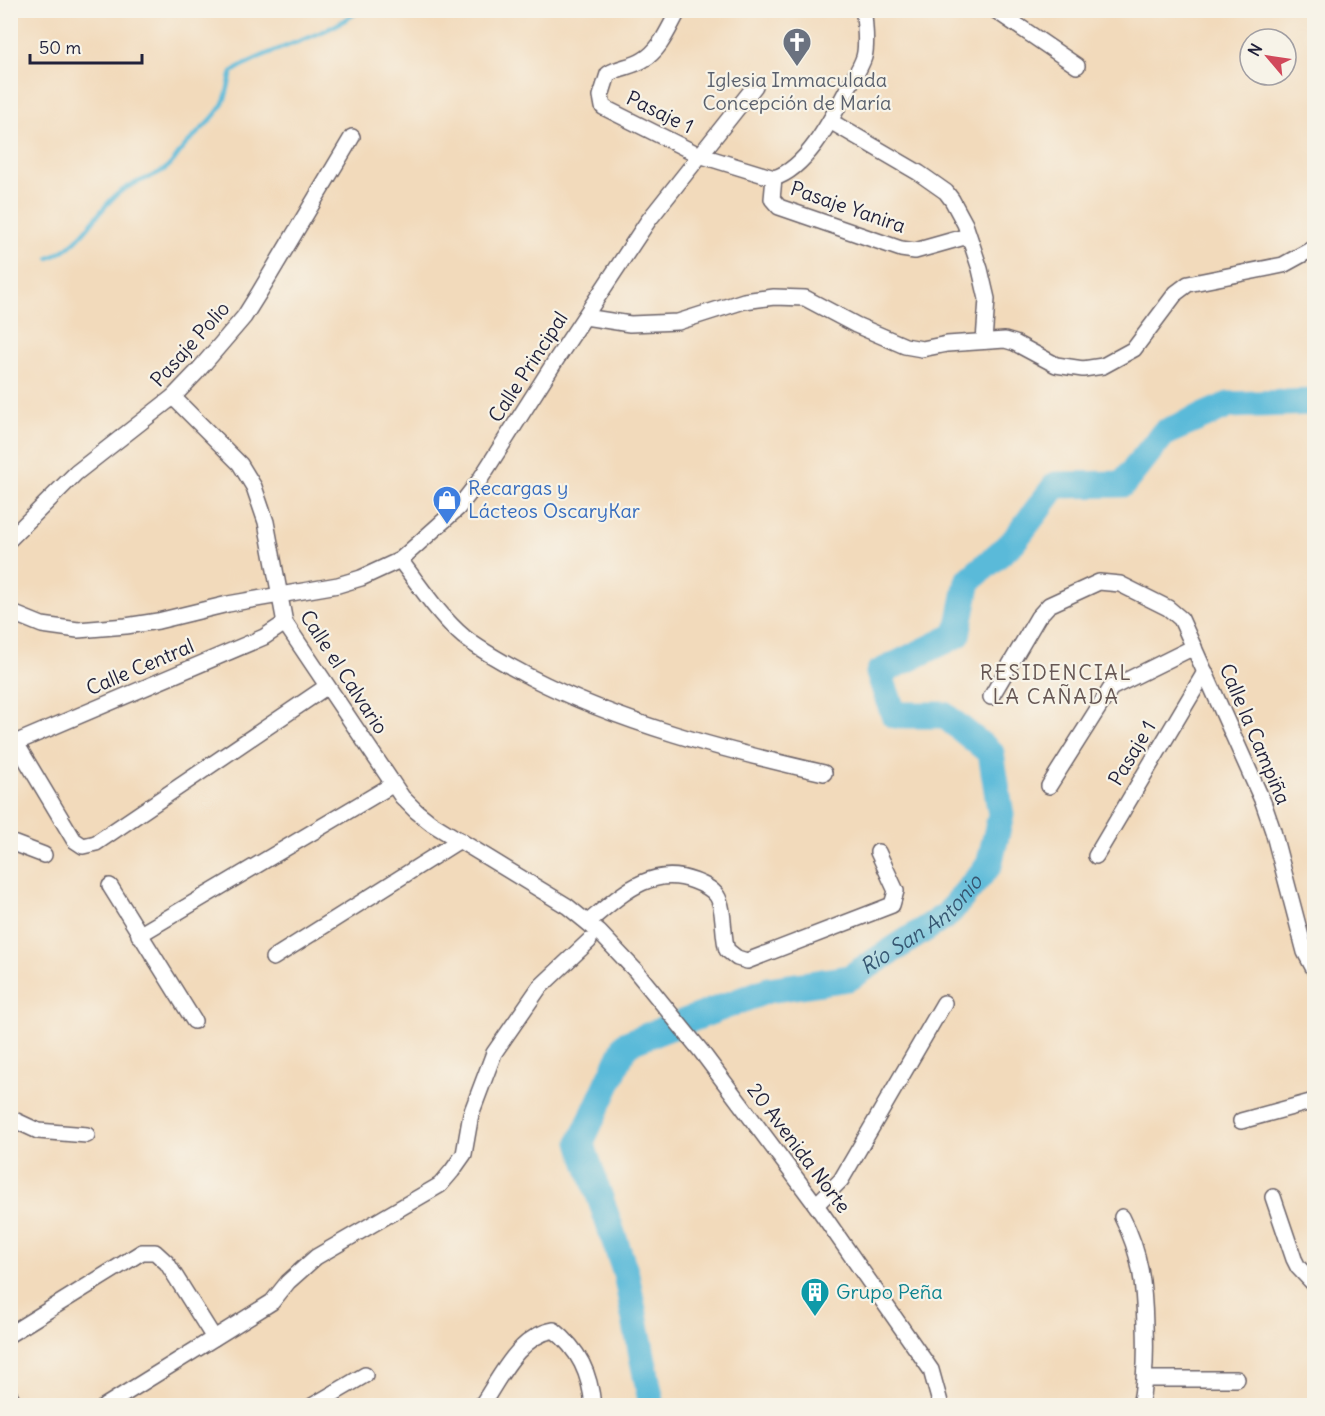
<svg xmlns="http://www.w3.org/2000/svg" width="1325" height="1416" font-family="Delius,sans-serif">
  <rect width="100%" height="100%" fill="#f7f3e8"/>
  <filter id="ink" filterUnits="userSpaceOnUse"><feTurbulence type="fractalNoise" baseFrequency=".0167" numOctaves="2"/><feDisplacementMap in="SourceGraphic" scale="12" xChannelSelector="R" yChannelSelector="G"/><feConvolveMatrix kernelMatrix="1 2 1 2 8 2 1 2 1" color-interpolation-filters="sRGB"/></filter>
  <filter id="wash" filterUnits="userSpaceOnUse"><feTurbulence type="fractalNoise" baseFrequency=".008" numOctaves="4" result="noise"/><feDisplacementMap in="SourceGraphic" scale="24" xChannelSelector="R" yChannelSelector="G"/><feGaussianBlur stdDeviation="1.35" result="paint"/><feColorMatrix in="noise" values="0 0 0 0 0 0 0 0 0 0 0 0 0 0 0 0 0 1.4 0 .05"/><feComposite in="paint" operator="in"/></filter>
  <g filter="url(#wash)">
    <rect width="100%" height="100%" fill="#f2dabb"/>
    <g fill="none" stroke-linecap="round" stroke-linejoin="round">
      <path stroke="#5abad9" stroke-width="4.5" d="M49 258C82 245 92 217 116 195 132 181 149 180 165 169 173 164 177 155 183 148 194 135 208 125 218 111 227 101 228 85 232 72 272 46 322 39 360 10"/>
      <path stroke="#5abad9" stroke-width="27" id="s1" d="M652 1406 626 1274 581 1142 626 1044 768 990 849 978 947 915 989 865 1001 815 991 753 944 715H894L879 673 957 635 968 581 1013 542 1056 485 1123 484 1164 433 1229 405 1314 402"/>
    </g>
  </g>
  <g filter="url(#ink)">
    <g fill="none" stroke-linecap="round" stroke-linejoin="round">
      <g stroke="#6b6268" stroke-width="18">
        <g id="minor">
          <path d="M679 10C669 27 661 50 643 60 632 67 619 67 608 74L601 96 603 107 699 155 774 178C808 168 833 116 849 86 854 77 861 67 864 57 868 43 864 25 864 10"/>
          <path d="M995 10 1077 66"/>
          <path d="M830 121 919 173 946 192 952 200 965 224 980 269 987 299 984 341"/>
          <path d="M774 178 772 199 779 207 901 249 915 251 968 236"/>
          <path d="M585 317 630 324 678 322 744 301 774 297 805 298 856 325 905 346 922 349 947 344 1005 340 1015 343 1056 365 1083 369 1103 366 1134 349 1176 293 1188 284 1283 265 1314 248"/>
          <path d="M173 397 240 464 254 487 266 522 285 623 402 797 416 811 431 823 567 906 599 932 635 970 701 1051 816 1205 931 1370 941 1406"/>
          <path d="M10 539 76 473 173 397 196 373 244 317 259 293 352 137"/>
          <path d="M400 560C420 586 439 616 464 637 484 653 508 665 530 677 622 724 724 750 824 773"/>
          <path d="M10 612 42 625 78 630 126 626 158 621 228 604 338 585 361 578 400 560 458 508 479 481 556 360 648 221 755 86"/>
          <path d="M991 697 1038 617 1049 605 1099 582 1120 584 1168 608 1181 619 1186 630 1263 802 1273 831 1305 952 1314 969"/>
          <path d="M16 743 74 840 83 846 96 843 326 687"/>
          <path d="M10 745 264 637 285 623"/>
          <path d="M1049 786 1111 688 1194 647"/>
          <path d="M10 842 44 855"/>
          <path d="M1096 856 1205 672"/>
          <path d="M110 886 194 1021"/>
          <path d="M588 922C619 897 650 864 694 881 702 884 712 888 717 896 725 908 722 935 727 950L737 958 747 961 892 905 896 891 878 852"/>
          <path d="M139 935 392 785"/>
          <path d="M273 958 460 840"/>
          <path d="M10 1118 38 1131 87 1135"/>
          <path d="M1241 1121 1314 1101"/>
          <path d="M1273 1197 1294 1259 1298 1267 1314 1284"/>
          <path d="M816 1205 841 1180 944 1003"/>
          <path d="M1122 1217C1141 1254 1144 1285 1145 1326 1146 1353 1146 1379 1140 1406"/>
          <path d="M10 1334 142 1252H155L167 1263 214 1338"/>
          <path d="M1145 1379H1237"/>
          <path d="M10 1396 16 1406"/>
          <path d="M105 1406 272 1302 288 1282 316 1257 440 1185 452 1171 464 1154 471 1114 494 1053 539 988 589 941"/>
          <path d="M312 1406 365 1375"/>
          <path d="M481 1406C500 1378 518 1336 554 1330 579 1350 590 1373 593 1406"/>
        </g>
      </g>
      <use href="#minor" stroke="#fff" stroke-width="15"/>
    </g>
  </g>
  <defs>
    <g id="church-pin" transform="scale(1.5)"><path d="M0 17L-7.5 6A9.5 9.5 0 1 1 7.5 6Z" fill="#6b7280" stroke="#f7f3e8"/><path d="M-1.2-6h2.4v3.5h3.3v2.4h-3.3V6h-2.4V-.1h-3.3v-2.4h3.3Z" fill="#fff"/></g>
    <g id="shop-pin" transform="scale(1.5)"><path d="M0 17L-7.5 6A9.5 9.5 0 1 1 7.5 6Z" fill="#3f7fe0" stroke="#f7f3e8"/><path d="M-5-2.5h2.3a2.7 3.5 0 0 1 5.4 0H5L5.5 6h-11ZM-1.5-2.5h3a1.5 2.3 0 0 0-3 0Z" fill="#fff"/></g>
    <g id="building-pin" transform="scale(1.5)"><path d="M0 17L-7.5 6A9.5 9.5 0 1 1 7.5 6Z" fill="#0f9aa8" stroke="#f7f3e8"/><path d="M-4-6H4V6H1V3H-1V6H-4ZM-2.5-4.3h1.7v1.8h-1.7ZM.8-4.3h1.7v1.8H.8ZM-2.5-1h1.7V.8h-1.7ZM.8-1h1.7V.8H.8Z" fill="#fff"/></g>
  </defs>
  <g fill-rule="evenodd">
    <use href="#church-pin" x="797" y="42"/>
    <use href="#shop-pin" x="447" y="500"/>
    <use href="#building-pin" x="815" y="1292"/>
  </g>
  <g text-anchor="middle" stroke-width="4.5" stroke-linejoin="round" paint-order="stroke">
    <g font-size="20" fill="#5b616d" stroke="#f7f3e8">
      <text x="797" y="87">Iglesia Immaculada<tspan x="797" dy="23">Concepción de María</tspan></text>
    </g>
    <g font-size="20" fill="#22223b" stroke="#f7f3e8">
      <text transform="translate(660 112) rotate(26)" y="7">Pasaje 1</text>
      <text transform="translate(848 207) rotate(19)" y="7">Pasaje Yanira</text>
      <text transform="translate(190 344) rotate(-48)" y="7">Pasaje Polio</text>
      <text transform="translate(528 367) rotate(-57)" y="7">Calle Principal</text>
      <text transform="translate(140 667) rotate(-23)" y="7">Calle Central</text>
      <text transform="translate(344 672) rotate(57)" y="7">Calle el Calvario</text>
      <text transform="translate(1255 734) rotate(67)" y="7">Calle la Campiña</text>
      <text transform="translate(1132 753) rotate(-59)" y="7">Pasaje 1</text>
      <text transform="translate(799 1148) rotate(53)" y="7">20 Avenida Norte</text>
    </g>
    <g font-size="20" fill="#366cbe" stroke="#f7f3e8" text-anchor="start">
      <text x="468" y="495">Recargas y<tspan x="468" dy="23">Lácteos OscaryKar</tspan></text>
    </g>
    <g font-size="20" fill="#0d838f" stroke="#f7f3e8" text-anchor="start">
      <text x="836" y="1299">Grupo Peña</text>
    </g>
    <g font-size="21" letter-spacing="1.5" fill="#665754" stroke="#f7f3e8">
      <text x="1056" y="680">RESIDENCIAL<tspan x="1056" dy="24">LA CAÑADA</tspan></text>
    </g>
    <g font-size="21" font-style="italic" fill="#365772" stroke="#f7f3e8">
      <text dy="7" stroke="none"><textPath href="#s1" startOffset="706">Río San Antonio</textPath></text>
    </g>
  </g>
  <rect width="1325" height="1416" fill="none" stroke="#f7f3e8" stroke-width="36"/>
  <g transform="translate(1268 57) rotate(299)"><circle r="28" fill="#f7f3e8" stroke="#a29fa3" stroke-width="1.5"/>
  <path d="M0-4.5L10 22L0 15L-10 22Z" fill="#d1495b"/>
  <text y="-9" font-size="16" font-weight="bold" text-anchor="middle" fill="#22223b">N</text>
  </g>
  <path d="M30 54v9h112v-9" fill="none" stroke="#22223b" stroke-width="3"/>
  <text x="39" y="54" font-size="18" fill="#22223b" stroke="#f7f3e8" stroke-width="4.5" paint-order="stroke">50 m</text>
</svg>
